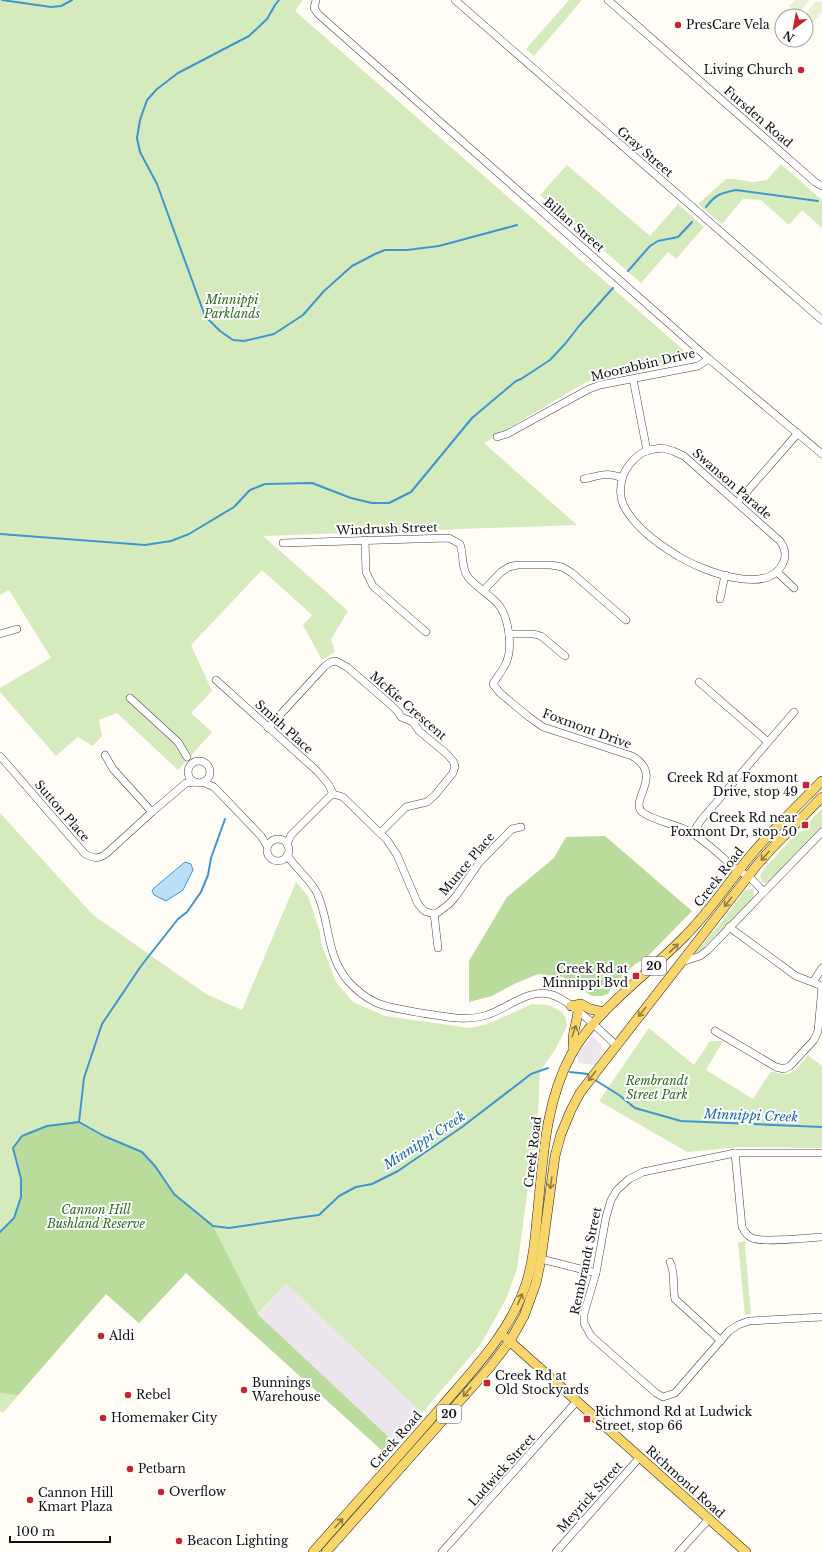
<svg xmlns="http://www.w3.org/2000/svg" width="822" height="1552" font-family="'Libre Baskerville',serif">
  <rect width="100%" height="100%" fill="#fffdf5"/>
  <g fill="#eee6ef">
    <path d="M593 1036 602 1046 599 1051 603 1054 595 1065 578 1063V1059L576 1056Z"/>
    <path d="M286 1284 422 1413 396 1444 258 1315Z"/>
  </g>
  <g fill="#d5ebbd">
    <path d="M0 0H303L295 11 688 354V360L603 377 584 383 484 443 577 525 263 536 348 611 331 639 335 652 322 660 303 625 312 615 262 570 191 645 212 691 191 713 212 732 178 770 117 713 99 720 102 736 93 746 78 737 56 756 0 692V688L51 658 9 590 0 595Z"/>
    <path d="M569 0H582L534 56 526 49Z"/>
    <path d="M781 164 822 200V228L802 210 789 225 761 200 743 199 722 224 698 204 726 179H735L753 182 767 180Z"/>
    <path d="M567 165 650 236 678 204 704 227 676 259 668 252 641 283 540 195Z"/>
    <path d="M822 809V827L768 882 765 883 762 882 760 875 763 870 798 832C806 831 808 825 812 819 814 815 819 812 822 809Z"/>
    <path d="M0 813 93 915 206 994 242 1010 296 882 308 896 320 932 321 943 336 982 353 1002 385 1016 469 1028 488 1024 532 1004 549 1005 562 1012 566 1018 567 1026 555 1050 540 1071 538 1112 517 1269 506 1299 481 1344 422 1413 286 1284 258 1314 396 1444 387 1455 186 1273 139 1323 106 1294 3 1413 0 1411Z"/>
    <path d="M752 889 754 890 753 898 703 949 694 955 723 920 743 893 745 890Z"/>
    <path d="M649 1028 694 1065 710 1041H723L706 1070 753 1099 771 1071C792 1079 796 1070 808 1055L822 1066V1148L741 1147 687 1152 599 1101Z"/>
    <path d="M746 1241 745 1247 751 1314 745 1315 738 1243Z"/>
  </g>
  <g fill="#b9dc9c">
    <path d="M605 836 692 911 646 958 635 964 611 988 608 994 601 996H592L563 977 538 974 514 984 492 996 469 1002V961L507 897 554 858 566 837Z"/>
    <path d="M79 1122 103 1136 142 1152 155 1166 174 1194 213 1226 258 1315 396 1444 387 1455 186 1273 139 1323 106 1294 18 1395 0 1393V1232L14 1218 21 1197V1178L13 1148 22 1136 47 1126Z"/>
  </g>
  <g fill="#e6f2cf">
    <path d="M795 0H810L798 14 789 6Z"/>
    <path d="M817 0 822 3V12L810 25 806 21V16H803Z"/>
  </g>
  <path fill="#b9e0f7" stroke="#3f96cf" d="M185 862 191 864 193 870 183 890 166 901 154 895 152 891 154 888Z"/>
  <g fill="none" stroke-linecap="round" stroke-linejoin="round">
    <g stroke="#3f96cf" stroke-width="2">
      <path d="M2 0 51 7 61 6 72 0"/>
      <path d="M279 0 275 5 267 19 249 36 178 73 157 89 147 100 140 120 137 138 140 152 157 184 205 316 220 331 233 340 244 341 274 334 303 315 324 291 352 266 375 254 385 250H407L439 246 517 225"/>
      <path d="M706 207C716 194 721 193 736 190L818 201"/>
      <path d="M628 271 650 246 658 241 678 237 692 222"/>
      <path d="M0 534 145 545 171 541 189 534 234 507 250 490 265 484 312 483 351 498 372 503H389L411 492 472 418 516 381 521 379 550 360 565 344 579 326 613 288"/>
      <path d="M570 1072 588 1074"/>
      <path d="M595 1080 619 1095 635 1108 681 1121 822 1127"/>
      <path d="M79 1122 84 1078 102 1024 141 966 178 919 187 912 201 892 208 875 211 858 225 819"/>
      <path d="M0 1232 14 1218 21 1197V1179L13 1148 22 1136 47 1126 79 1122 104 1136 142 1152 155 1166 174 1194 213 1226 229 1228 296 1218 319 1215 339 1196 356 1187 372 1184 398 1171 462 1127 531 1074 548 1068"/>
    </g>
    <g stroke="#444" stroke-width="8">
      <g id="minor">
        <path d="M316 0 314 8 318 14 709 359 822 454"/>
        <path d="M455 0 822 320"/>
        <path d="M608 0 815 182 822 186"/>
        <path d="M633 379 647 451"/>
        <path d="M497 437 507 434 589 389 600 385 698 366 709 359"/>
        <path d="M662 448 673 451 684 456 780 541C785 548 787 555 783 563 768 597 700 570 678 556 658 544 633 526 623 504 620 497 620 488 622 480 624 469 636 454 647 451 651 449 657 449 662 448Z"/>
        <path d="M584 479C600 475 607 472 622 478"/>
        <path d="M737 503 798 433"/>
        <path d="M365 540 366 572 373 586 426 632"/>
        <path d="M283 543 449 538 460 544C464 555 461 568 468 577 476 587 489 594 498 604 509 617 513 648 506 663 503 670 497 677 493 684L500 693 529 717 543 727 632 756C665 775 629 800 642 812 653 821 677 824 690 832 706 841 720 855 733 867 738 871 744 873 749 877 754 881 759 887 764 892"/>
        <path d="M777 572 794 588"/>
        <path d="M483 591 501 572 509 567 517 565H551L562 567 572 573 626 620"/>
        <path d="M720 599 725 575"/>
        <path d="M0 634 17 629"/>
        <path d="M509 634H534L541 636 565 656"/>
        <path d="M216 680 317 771 329 785 333 794"/>
        <path d="M699 682 768 742"/>
        <path d="M130 698 178 742 187 757"/>
        <path d="M268 728 325 666 331 662 336 661 347 667 391 705 398 712 401 717 413 722 419 731 447 754 453 761 455 766 453 773 435 795 427 802 406 807 380 833"/>
        <path d="M105 755 113 769 152 812"/>
        <path d="M0 756 85 854C95 859 99 859 107 853L152 812 186 783 196 782"/>
        <circle cx="199" cy="772" r="11"/>
        <path d="M203 782 214 787 261 836 267 846"/>
        <path d="M692 833 702 819 794 712"/>
        <circle cx="278" cy="850" r="11"/>
        <path d="M287 844 291 835 330 796 333 794 343 797 387 840 397 855 418 904 424 911 430 913H437L449 904 456 896 479 863 512 829 521 827"/>
        <path d="M287 855C296 869 310 879 317 893 331 924 325 953 348 981 356 990 366 998 377 1003 389 1008 402 1009 415 1012 438 1015 461 1022 484 1016 506 1010 526 989 549 994 569 998 600 1031 616 1045"/>
        <path d="M434 913 438 948"/>
        <path d="M729 927 796 976 822 986"/>
        <path d="M682 962 700 956 708 950 822 832"/>
        <path d="M813 982 822 968"/>
        <path d="M715 1031 776 1067 784 1069 790 1066 814 1040 818 1031 822 986"/>
        <path d="M735 1153 742 1227C744 1231 747 1236 752 1238 764 1243 807 1238 822 1237"/>
        <path d="M822 1153H735L643 1172 629 1179 617 1190 611 1200 606 1217 596 1273 584 1314V1323L591 1336 656 1393 663 1397 675 1393 729 1331 738 1325 749 1321 822 1317"/>
        <path d="M541 1259 596 1273"/>
        <path d="M670 1262C676 1274 672 1287 675 1299L721 1341"/>
        <path d="M442 1552 577 1401"/>
        <path d="M556 1552 640 1457"/>
        <path d="M679 1552 709 1519"/>
      </g>
    </g>
    <g stroke="#222" stroke-width="10">
      <g id="major">
        <path d="M571 1006 581 1004 590 1009 604 1012"/>
        <path d="M574 1050C571 1035 576 1027 578 1012"/>
        <path d="M505 1337 746 1552"/>
        <path d="M313 1552C356 1503 400 1455 443 1405 475 1368 510 1332 526 1284 533 1262 535 1240 537 1218 543 1163 544 1105 571 1055 596 1009 650 973 686 935 711 910 730 880 752 854 774 828 798 805 822 781"/>
        <path d="M326 1552 490 1367 510 1341 524 1316 536 1283 541 1259 555 1156 561 1134 571 1110 580 1093 596 1072 757 865 773 847 822 797"/>
      </g>
    </g>
    <use href="#minor" stroke="#fff" stroke-width="7"/>
    <use href="#major" stroke="#f9d66b" stroke-width="9"/>
  </g>
  <defs><path id="oneway-shaft" d="M-6 0H5M1.5-3L5.5 0L1.5 3" fill="none" stroke-width="1.6" stroke-linecap="round" stroke-linejoin="round"/></defs>
  <g stroke="#917d42">
    <use href="#oneway-shaft" transform="translate(765 856) rotate(131)"/>
    <use href="#oneway-shaft" transform="translate(728 902) rotate(128)"/>
    <use href="#oneway-shaft" transform="translate(674 948) rotate(-44)"/>
    <use href="#oneway-shaft" transform="translate(642 1012) rotate(128)"/>
    <use href="#oneway-shaft" transform="translate(574 1031) rotate(-71)"/>
    <use href="#oneway-shaft" transform="translate(592 1076) rotate(127)"/>
    <use href="#oneway-shaft" transform="translate(551 1183) rotate(98)"/>
    <use href="#oneway-shaft" transform="translate(520 1299) rotate(-67)"/>
    <use href="#oneway-shaft" transform="translate(467 1392) rotate(131)"/>
    <use href="#oneway-shaft" transform="translate(339 1523) rotate(-49)"/>
  </g>
  <g fill="#c4262e" stroke="#fff" stroke-width="1.5">
    <circle cx="678" cy="25" r="4"/>
    <circle cx="801" cy="70" r="4"/>
    <rect x="802" y="781" width="8" height="8" rx="2"/>
    <rect x="801" y="821" width="8" height="8" rx="2"/>
    <rect x="632" y="972" width="8" height="8" rx="2"/>
    <circle cx="101" cy="1336" r="4"/>
    <rect x="483" y="1379" width="8" height="8" rx="2"/>
    <circle cx="244" cy="1390" r="4"/>
    <circle cx="128" cy="1395" r="4"/>
    <circle cx="103" cy="1418" r="4"/>
    <rect x="583" y="1415" width="8" height="8" rx="2"/>
    <circle cx="130" cy="1469" r="4"/>
    <circle cx="161" cy="1492" r="4"/>
    <circle cx="30" cy="1500" r="4"/>
    <circle cx="179" cy="1541" r="4"/>
  </g>
  <g text-anchor="middle" stroke-width="4" stroke-linejoin="round" paint-order="stroke">
    <g fill="#fff" stroke="#585858" stroke-width="1">
      <rect x="642" y="957" width="24" height="18" rx="3"/>
      <rect x="437" y="1405" width="24" height="18" rx="3"/>
    </g>
    <g font-size="11" font-weight="bold" fill="#111">
      <text x="654" y="970">20</text>
      <text x="449" y="1418">20</text>
    </g>
    <g font-size="12" fill="#111" stroke="#fff" text-anchor="start">
      <text x="686" y="29">PresCare Vela</text>
      <text x="793" y="74" text-anchor="end">Living Church</text>
      <text x="798" y="782" text-anchor="end">Creek Rd at Foxmont<tspan x="798" dy="14">Drive, stop 49</tspan></text>
      <text x="797" y="822" text-anchor="end">Creek Rd near<tspan x="797" dy="14">Foxmont Dr, stop 50</tspan></text>
      <text x="628" y="973" text-anchor="end">Creek Rd at<tspan x="628" dy="14">Minnippi Bvd</tspan></text>
      <text x="109" y="1340">Aldi</text>
      <text x="495" y="1380">Creek Rd at<tspan x="495" dy="14">Old Stockyards</tspan></text>
      <text x="252" y="1387">Bunnings<tspan x="252" dy="14">Warehouse</tspan></text>
      <text x="136" y="1399">Rebel</text>
      <text x="595" y="1416">Richmond Rd at Ludwick<tspan x="595" dy="14">Street, stop 66</tspan></text>
      <text x="111" y="1422">Homemaker City</text>
      <text x="138" y="1473">Petbarn</text>
      <text x="169" y="1496">Overflow</text>
      <text x="38" y="1497">Cannon Hill<tspan x="38" dy="14">Kmart Plaza</tspan></text>
      <text x="187" y="1545">Beacon Lighting</text>
    </g>
    <g font-size="12" fill="#111" stroke="#fff">
      <text transform="translate(758 117) rotate(41)" y="4">Fursden Road</text>
      <text transform="translate(645 152) rotate(41)" y="4">Gray Street</text>
      <text transform="translate(574 225) rotate(41)" y="4">Billan Street</text>
      <text transform="translate(643 365) rotate(-13)" y="4">Moorabbin Drive</text>
      <text transform="translate(732 484) rotate(41)" y="4">Swanson Parade</text>
      <text transform="translate(387 529) rotate(-2)" y="4">Windrush Street</text>
      <text transform="translate(408 706) rotate(41)" y="4">McKie Crescent</text>
      <text transform="translate(284 727) rotate(42)" y="4">Smith Place</text>
      <text transform="translate(587 729) rotate(20)" y="4">Foxmont Drive</text>
      <text transform="translate(62 811) rotate(49)" y="4">Sutton Place</text>
      <text transform="translate(467 864) rotate(-50)" y="4">Munce Place</text>
      <text transform="translate(719 877) rotate(-52)" y="4">Creek Road</text>
      <text transform="translate(533 1152) rotate(-83)" y="4">Creek Road</text>
      <text transform="translate(586 1261) rotate(-78)" y="4">Rembrandt Street</text>
      <text transform="translate(396 1440) rotate(-49)" y="4">Creek Road</text>
      <text transform="translate(502 1470) rotate(-48)" y="4">Ludwick Street</text>
      <text transform="translate(685 1482) rotate(42)" y="4">Richmond Road</text>
      <text transform="translate(590 1497) rotate(-48)" y="4">Meyrick Street</text>
    </g>
    <g font-size="12" font-style="italic" fill="#2f6b1f" stroke="#fff">
      <text x="232" y="304">Minnippi<tspan x="232" dy="14">Parklands</tspan></text>
      <text x="657" y="1085">Rembrandt<tspan x="657" dy="14">Street Park</tspan></text>
      <text x="96" y="1214">Cannon Hill<tspan x="96" dy="14">Bushland Reserve</tspan></text>
    </g>
    <g font-size="13" font-style="italic" fill="#1768a6" stroke="#fff">
      <text transform="translate(751 1115) rotate(2)" y="5">Minnippi Creek</text>
      <text transform="translate(424 1140) rotate(-33)" y="5">Minnippi Creek</text>
    </g>
  </g>
  <g transform="translate(794 28) rotate(212)"><circle r="19" fill="#ffffff" stroke="#a0a0a0"/>
  <path d="M0-3L7 15L0 10L-7 15Z" fill="#c4262e"/>
  <text y="-6" font-size="11" font-weight="bold" text-anchor="middle" fill="#111111">N</text>
  </g>
  <path d="M10 1536v6h100v-6" fill="none" stroke="#111111" stroke-width="2"/>
  <text x="16" y="1536" font-size="12" fill="#111111" stroke="#ffffff" stroke-width="3" paint-order="stroke">100 m</text>
</svg>
